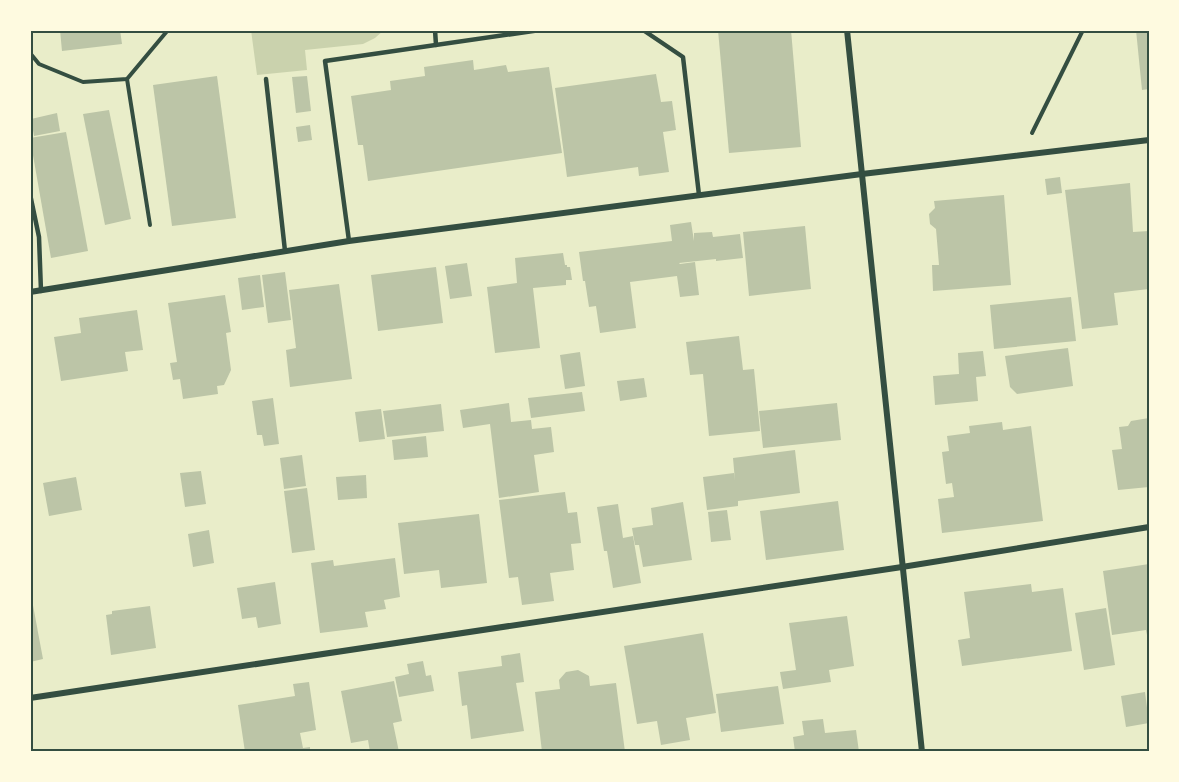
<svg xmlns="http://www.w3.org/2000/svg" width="1179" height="782" font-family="'Golos Text',sans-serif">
  <rect width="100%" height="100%" fill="#e9edc9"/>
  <path fill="#cad2ad" d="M251 30H384L375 38 363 44 305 50 307 70 257 75Z"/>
  <g fill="#bcc5a7">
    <path d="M60 30H120L122 44 62 51Z"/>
    <path d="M718 30H791L801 147 729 153Z"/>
    <path d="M1136 30H1149V89L1142 90Z"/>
    <path d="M473 60 474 70 506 65 508 72 549 67 562 153 368 181 363 145H358L351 96 391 90 390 81 425 76 424 67Z"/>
    <path d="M656 74 661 102 672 101 676 130 663 132 669 172 639 176 638 167 567 177 555 88Z"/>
    <path d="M217 76 236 218 172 226 153 85Z"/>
    <path d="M307 76 311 111 296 113 292 77Z"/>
    <path d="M109 110 131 219 105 225 83 114Z"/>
    <path d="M57 113 60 131 34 136 31 119Z"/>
    <path d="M310 125 312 140 298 142 296 127Z"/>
    <path d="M66 132 88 251 51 258 30 138Z"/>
    <path d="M1060 177 1062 193 1047 195 1045 179Z"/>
    <path d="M1130 183 1133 232 1149 231V289L1114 293 1118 325 1082 329 1065 190Z"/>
    <path d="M1004 195 1011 285 933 291 932 265H939L936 229 930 224 929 214 935 208 934 201Z"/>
    <path d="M691 222 694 241V233L712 232 713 237 740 234 743 258 716 261V259L679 263 680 264 695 262 699 295 680 297 677 276 630 282 636 328 600 333 596 306 589 307 585 281H583L579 252 672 241 670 225Z"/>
    <path d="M805 226 811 289 749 296 743 232Z"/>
    <path d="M563 253 565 265H567V267H570L572 280H566V285L533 288 540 348 495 353 487 287 517 283 515 258Z"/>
    <path d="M467 263 472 296 450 299 445 266Z"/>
    <path d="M436 267 443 323 378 331 371 275Z"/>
    <path d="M285 272 291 320 268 323 262 275Z"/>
    <path d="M260 275 264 307 242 310 238 278Z"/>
    <path d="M339 284 352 379 290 387 286 350 296 348 289 290Z"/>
    <path d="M225 295 231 332 226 333 231 370 224 385 217 386 218 394 183 399 180 379 173 380 170 363 177 362 168 303Z"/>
    <path d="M1071 297 1076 341 994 349 990 305Z"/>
    <path d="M137 310 143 350 125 352 128 371 61 381 54 337 81 333 79 318Z"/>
    <path d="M739 336 743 370 754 369 760 431 709 436 703 374 690 375 686 342Z"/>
    <path d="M1068 348 1073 386 1017 394 1010 387 1005 356Z"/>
    <path d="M983 351 986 376 976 377 978 401 935 405 933 376 959 374 958 353Z"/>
    <path d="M580 352 585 386 565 389 560 355Z"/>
    <path d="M644 378 647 397 620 401 617 381Z"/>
    <path d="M582 392 585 411 531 418 528 398Z"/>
    <path d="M273 398 279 444 264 446 262 435H257L252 401Z"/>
    <path d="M509 403 511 422 531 420 532 429 551 427 554 452 534 455 539 492 499 498 490 424 463 428 460 410Z"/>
    <path d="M837 403 841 440 763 448 759 411Z"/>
    <path d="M441 404 444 431 387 437 383 411Z"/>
    <path d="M381 409 385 439 359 442 355 412Z"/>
    <path d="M1149 418V487L1118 490 1112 450 1122 449 1119 427 1128 426 1131 421Z"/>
    <path d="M1002 422 1003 430 1031 426 1043 521 942 533 938 499 954 497 952 483 946 484 942 452 949 451 947 436 970 433 969 426Z"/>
    <path d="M426 436 428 457 394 460 392 440Z"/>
    <path d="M795 450 800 493 738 501V506L707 510 703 477 734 473 735 481 733 458Z"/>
    <path d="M302 455 306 486 284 489 280 458Z"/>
    <path d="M201 471 206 504 185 507 180 473Z"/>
    <path d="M366 475 367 498 338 500 336 477Z"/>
    <path d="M76 477 82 510 49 516 43 483Z"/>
    <path d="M307 488 315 550 292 553 284 491Z"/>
    <path d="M565 492 568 513 577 512 581 543 571 544 574 570 550 573 554 601 522 605 518 577 509 578 499 500Z"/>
    <path d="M838 501 844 550 766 560 760 511Z"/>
    <path d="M683 502 692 560 643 567 639 545H635L632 528 653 525 651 508Z"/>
    <path d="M618 504 623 538 633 536 641 583 613 588 607 551H604L597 507Z"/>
    <path d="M727 510 731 540 711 542 708 512Z"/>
    <path d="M479 514 487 583 441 588 439 570 404 574 398 523Z"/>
    <path d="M209 530 214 563 193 567 188 534Z"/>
    <path d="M395 558 400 597 384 600 386 609 365 612 368 627 320 633 311 563 333 560 334 566Z"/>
    <path d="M1149 564V640H1148L1146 630 1112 635 1103 571Z"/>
    <path d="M275 582 281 624 258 628 256 617 242 619 237 588Z"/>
    <path d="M1031 584 1032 592 1063 588 1072 651 962 666 958 640 970 638 964 592Z"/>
    <path d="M30 600H32L43 659 30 662Z"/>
    <path d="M150 606 156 648 111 655 106 615 112 614V611Z"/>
    <path d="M1106 608 1115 665 1084 670 1075 613Z"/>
    <path d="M847 616 854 666 829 670 831 682 783 689 780 672 796 670 789 623Z"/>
    <path d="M703 633 716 713 686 718 690 740 661 745 657 721 637 724 624 646Z"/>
    <path d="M520 653 524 682 516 683 524 731 471 739 467 705 462 706 458 672 502 666 501 656Z"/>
    <path d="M423 661 426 676 431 675 434 691 399 697 395 677 409 674 407 664Z"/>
    <path d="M578 670 589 676 590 686 616 683 625 752H542L535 692 560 689 559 680 566 672Z"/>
    <path d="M394 681 402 721 393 723 399 752H370L368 740 351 743 341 691Z"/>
    <path d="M309 682 316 730 300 733 303 748 310 747V752H245L238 705 295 696 293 684Z"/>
    <path d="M778 686 784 724 721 732 716 694Z"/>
    <path d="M1145 692 1149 723 1126 727 1121 696Z"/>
    <path d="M823 719 825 733 856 730 859 752H795L793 737 804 735 802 721Z"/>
  </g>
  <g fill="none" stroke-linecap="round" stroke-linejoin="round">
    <g stroke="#344e41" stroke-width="4">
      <path d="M30 53 39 64 83 82 127 79 168 30"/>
      <path d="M127 79 150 225"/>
      <path d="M1032 133 1083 30"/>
    </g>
    <g stroke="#344e41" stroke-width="4.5">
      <path d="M435 30 436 45"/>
      <path d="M643 30 683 57 699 195"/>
      <path d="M266 79 285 251"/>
      <path d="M30 194 39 237 41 291"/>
      <path d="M349 241 325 61 540 30"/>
    </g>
    <g stroke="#344e41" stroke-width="6">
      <path d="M847 30 922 752"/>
      <path d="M30 292 349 241 862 174 1149 140"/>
      <path d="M30 698 902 567 1149 527"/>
    </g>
  </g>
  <rect width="1179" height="782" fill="none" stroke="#fefae0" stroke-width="63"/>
  <rect x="32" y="32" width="1116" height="718" fill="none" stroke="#344e41" stroke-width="2"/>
</svg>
